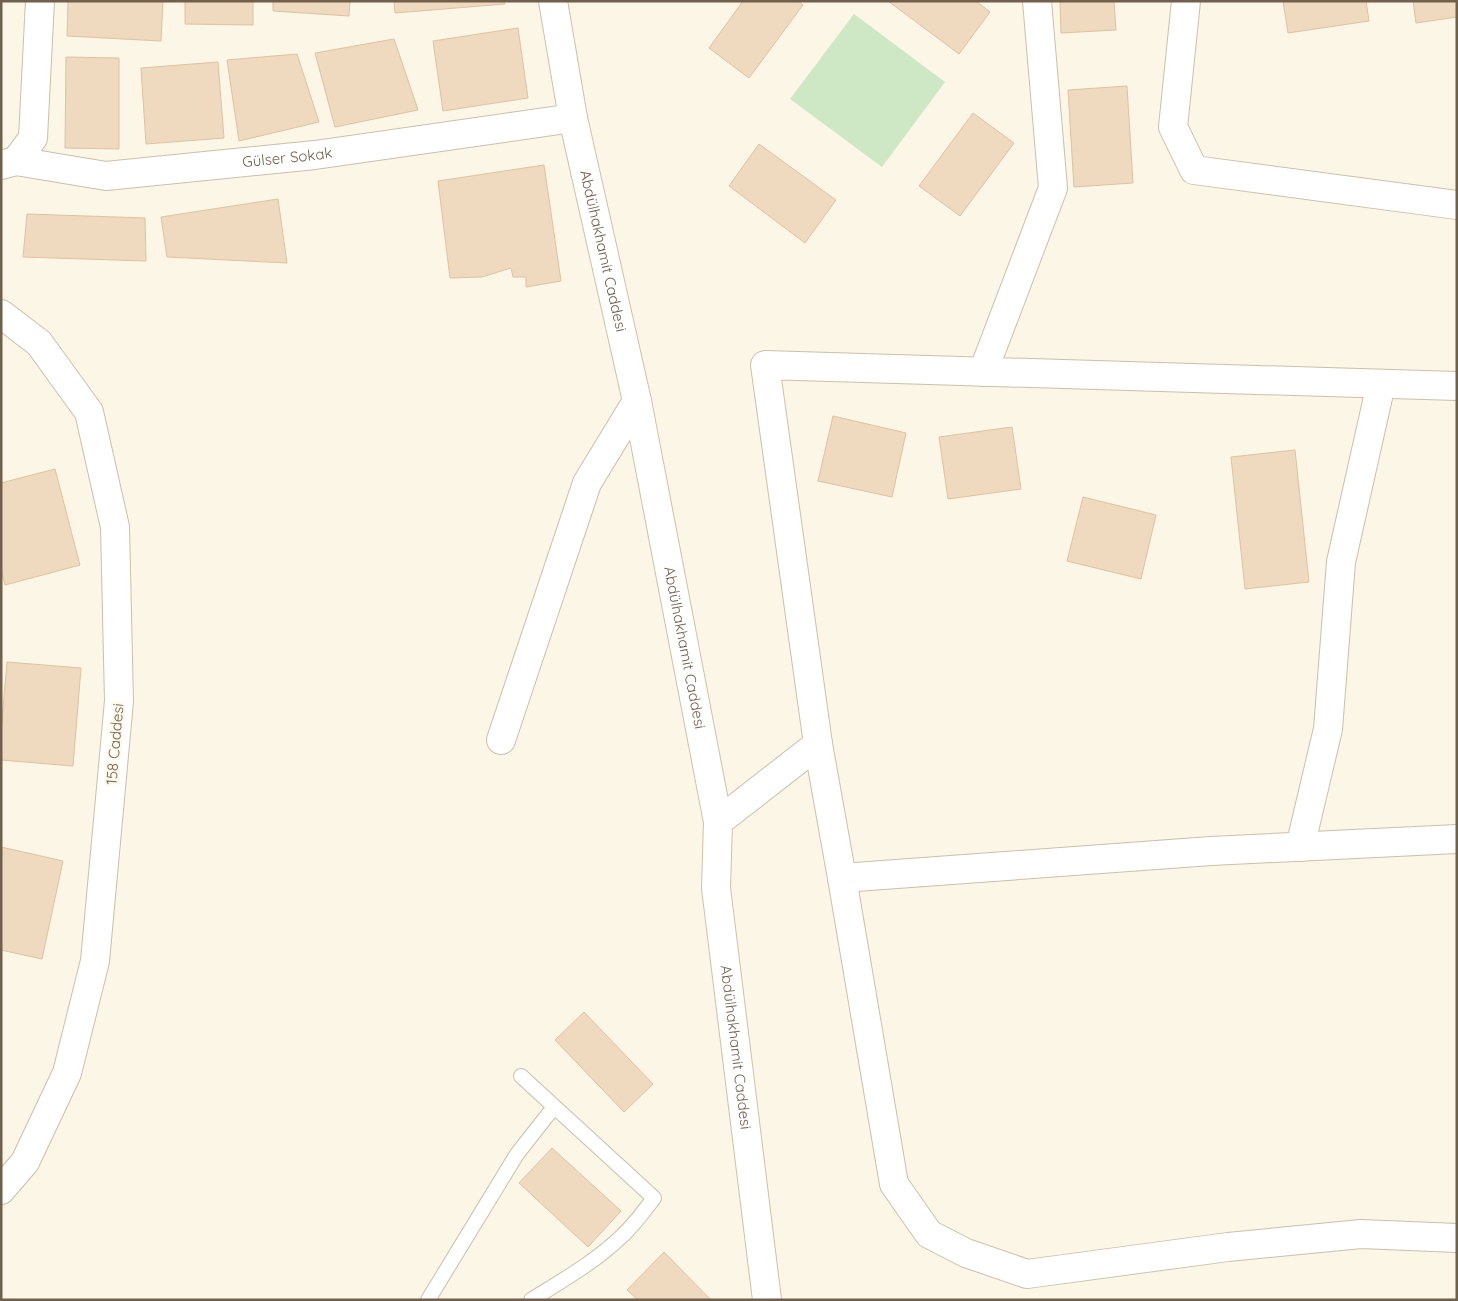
<svg xmlns="http://www.w3.org/2000/svg" width="1458" height="1301" font-family="Quicksand,sans-serif">
  <rect width="100%" height="100%" fill="#fbf6e5"/>
  <path fill="#cee8c5" d="M854 14 945 82 882 167 790 99Z"/>
  <g fill="#efd9bf" stroke="#e0c2a0">
    <path d="M68 1H163L161 41 67 36Z"/>
    <path d="M185 1H253V25L185 24Z"/>
    <path d="M273 1H350L349 16 273 11Z"/>
    <path d="M394 1H504L505 4 395 13Z"/>
    <path d="M743 1H798L803 5 749 78 709 48Z"/>
    <path d="M888 1H976L990 12 959 54Z"/>
    <path d="M1060 1H1114L1116 30 1061 33Z"/>
    <path d="M1283 1H1366L1369 21 1288 33Z"/>
    <path d="M1413 1H1457V17L1416 23Z"/>
    <path d="M518 28 528 98 443 111 433 41Z"/>
    <path d="M394 39 418 110 335 127 315 53Z"/>
    <path d="M297 54 319 122 239 141 227 60Z"/>
    <path d="M66 57 119 58V149L65 148Z"/>
    <path d="M218 62 224 138 146 144 141 68Z"/>
    <path d="M1127 86 1133 183 1074 187 1068 90Z"/>
    <path d="M973 113 1014 143 960 216 919 186Z"/>
    <path d="M759 144 836 200 805 243 729 186Z"/>
    <path d="M544 165 561 281 526 287V277H513L511 268 482 277 450 278 438 181Z"/>
    <path d="M278 199 287 263 167 257 161 217Z"/>
    <path d="M27 214 145 218 146 261 23 257Z"/>
    <path d="M833 416 906 433 892 497 818 481Z"/>
    <path d="M1012 427 1021 489 948 499 939 437Z"/>
    <path d="M1295 450 1309 582 1245 589 1231 457Z"/>
    <path d="M55 469 80 565 5 585 1 570V483Z"/>
    <path d="M1083 497 1156 515 1141 579 1067 561Z"/>
    <path d="M7 662 81 668 73 766 1 760V732Z"/>
    <path d="M1 847 63 861 42 959 1 950Z"/>
    <path d="M584 1012 653 1084 624 1112 555 1040Z"/>
    <path d="M552 1148 621 1211 588 1247 519 1183Z"/>
    <path d="M664 1252 711 1300H638L627 1290Z"/>
  </g>
  <g fill="none" stroke-linecap="round" stroke-linejoin="round">
    <g stroke="#ccbfac" stroke-width="16">
      <g id="lane">
        <path d="M521 1076 654 1198C644 1211 634 1225 622 1236 595 1262 563 1280 531 1300"/>
        <path d="M428 1300 517 1154 554 1107"/>
      </g>
    </g>
    <g stroke="#ccbfac" stroke-width="30">
      <g id="street">
        <path d="M1186 1 1173 127 1194 170 1457 205"/>
        <path d="M16 161 33 138 40 1"/>
        <path id="s1" d="M1 165 16 161 106 176 315 155 573 118"/>
        <path d="M1 314 39 343 89 412 115 527 119 701 95 961 67 1073 25 1162 1 1190"/>
        <path d="M983 372 1053 188 1037 1"/>
        <path d="M501 740 587 483 637 401"/>
        <path d="M818 744 842 878 1211 851 1457 839"/>
        <path d="M718 822 818 744 765 365 1457 386"/>
        <path d="M1300 847 1328 729 1341 562 1381 384"/>
        <path d="M842 878 894 1184 929 1234 966 1253 1027 1274 1228 1247 1361 1234 1457 1238"/>
      </g>
    </g>
    <g stroke="#cfc0aa" stroke-width="30">
      <g id="secondary">
        <path id="s2" d="M553 1 573 118 637 401 718 822 716 888 767 1300"/>
      </g>
    </g>
    <use href="#lane" stroke="#fff" stroke-width="14"/>
    <use href="#street" stroke="#fff" stroke-width="28"/>
    <use href="#secondary" stroke="#fff" stroke-width="28"/>
  </g>
  <g text-anchor="middle" stroke-width="4.5" stroke-linejoin="round" paint-order="stroke">
    <g font-size="15" fill="#725f4c" stroke="#fef9eb">
      <text dy="5" stroke="none"><textPath href="#s1" startOffset="289">Gülser Sokak</textPath></text>
      <text dy="5" stroke="none"><textPath href="#s2" startOffset="255">Abdülhakhamit Caddesi</textPath></text>
      <text dy="5" stroke="none"><textPath href="#s2" startOffset="660">Abdülhakhamit Caddesi</textPath></text>
      <text transform="translate(115 744) rotate(-85)" y="5">158 Caddesi</text>
      <text dy="5" stroke="none"><textPath href="#s2" startOffset="1064">Abdülhakhamit Caddesi</textPath></text>
    </g>
  </g>
  <rect width="1458" height="1301" fill="none" stroke="#725f4c" stroke-width="5"/>
</svg>
